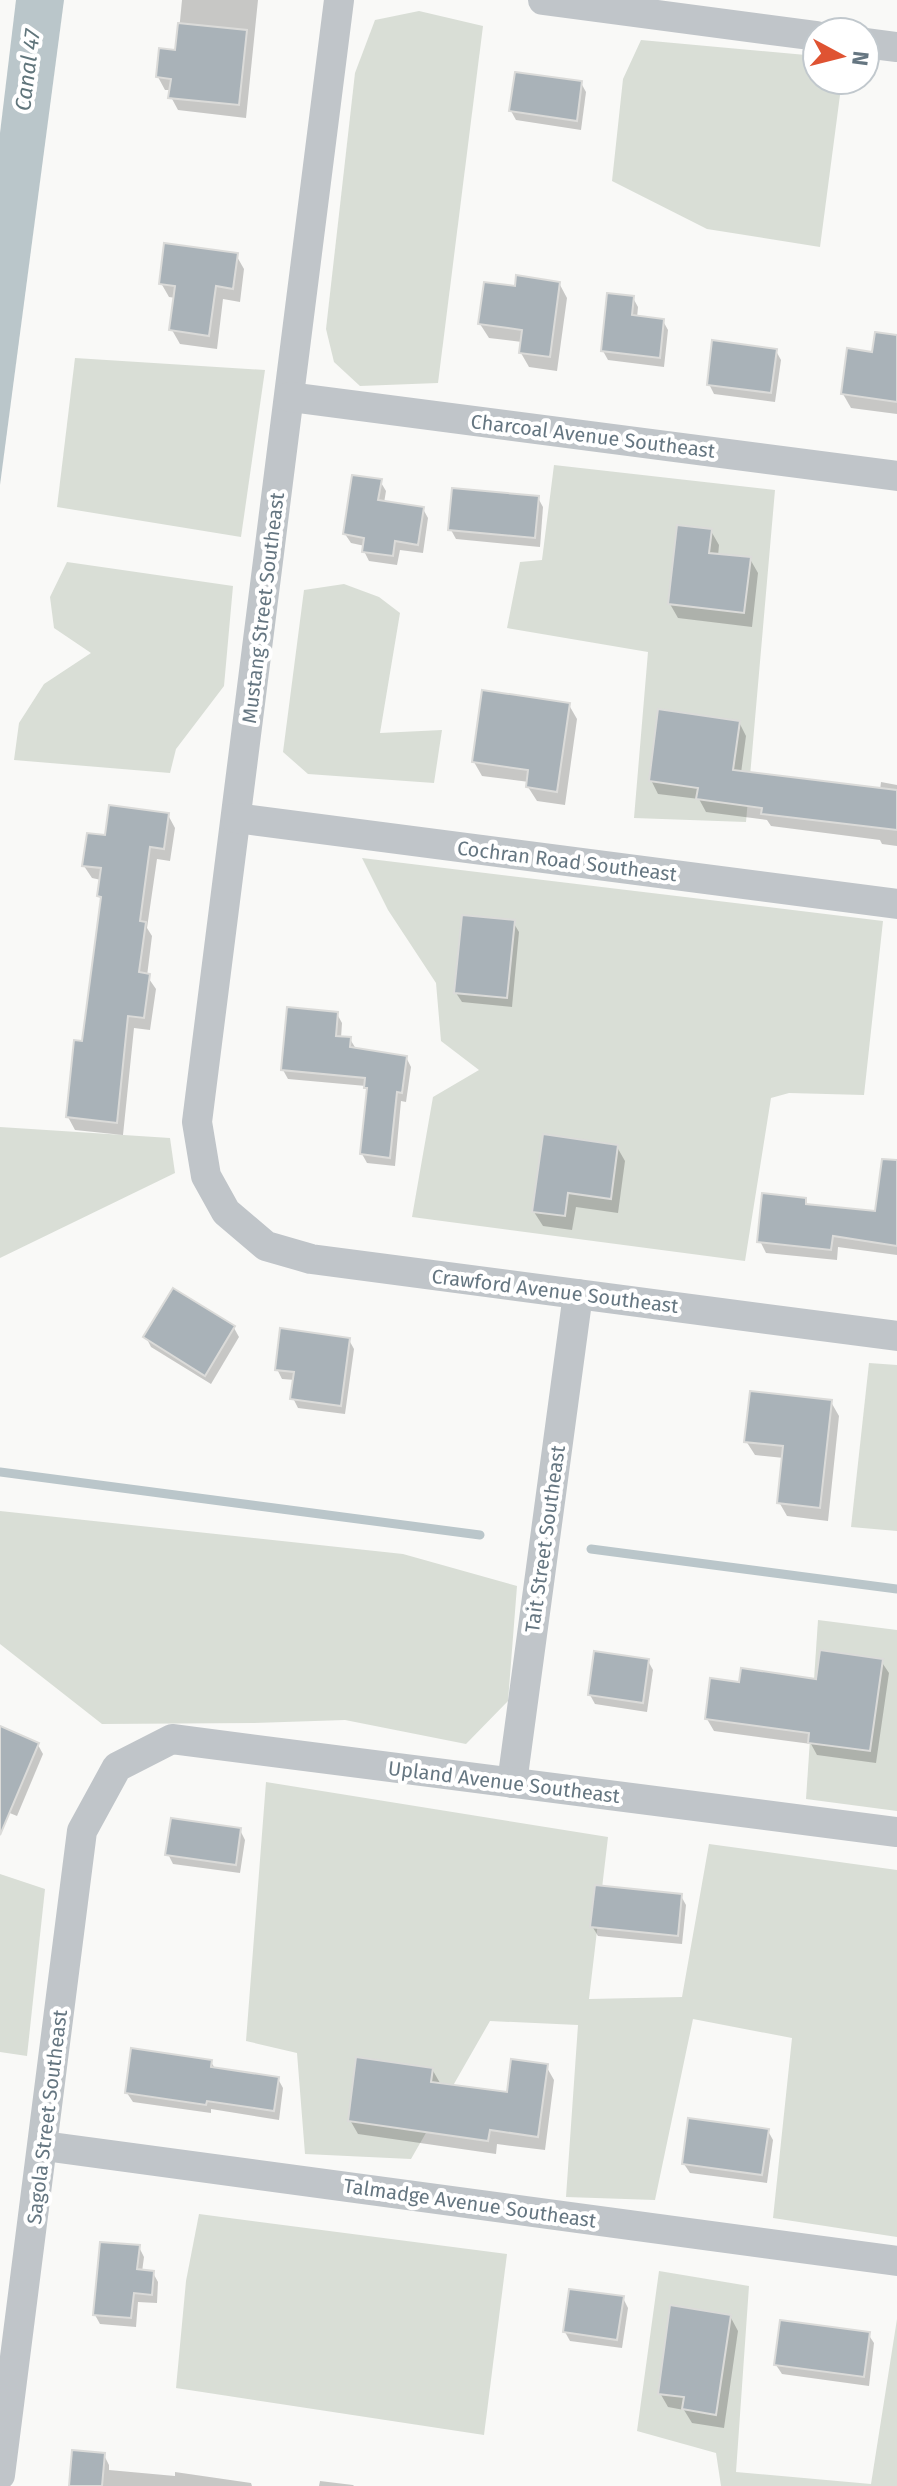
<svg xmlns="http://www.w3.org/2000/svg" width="897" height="2486" font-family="'Fira Sans',sans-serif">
  <rect width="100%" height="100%" fill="#f9f9f7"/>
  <g fill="#d9ded6">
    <path d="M419 11 483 26 438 383 360 386 334 362 326 329 355 73 375 20Z"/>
    <path d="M641 40 817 56V80H842L820 247 707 229 612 181 623 79Z"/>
    <path d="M75 358 265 370 241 537 57 507Z"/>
    <path d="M554 465 775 490 746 822 634 818 648 652 507 628 520 562 542 560Z"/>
    <path d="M67 562 233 586 224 686 176 749 170 773 14 760 19 723 44 684 91 653 54 628 50 597Z"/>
    <path d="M344 584 379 597 400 613 380 733 442 730 434 783 308 774 283 752 304 590Z"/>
    <path d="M362 858 883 921 864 1095 789 1093 771 1098 745 1261 412 1217 433 1097 479 1070 441 1041 436 983 388 910Z"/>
    <path d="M0 1127 170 1138 175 1173 0 1258Z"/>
    <path d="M869 1363 897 1365V1531L851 1527Z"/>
    <path d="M0 1511 403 1554 517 1586 508 1701 466 1744 345 1720 254 1723 102 1724 0 1644Z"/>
    <path d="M818 1620 897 1630V1811L806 1799Z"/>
    <path d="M266 1782 608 1837 589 1999 682 1997 709 1844 897 1870V2237L773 2218 792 2038 693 2019 655 2200 566 2197 578 2025 490 2021 411 2159 305 2154 297 2053 246 2041Z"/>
    <path d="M0 1874 45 1889 27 2056 0 2052Z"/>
    <path d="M199 2214 507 2254 484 2435 176 2388 186 2281Z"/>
    <path d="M659 2271 749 2286 736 2472 871 2484 897 2319V2486H721L716 2453 637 2431Z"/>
  </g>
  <path fill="#bac6ca" d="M16 0H64L0 485V133Z"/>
  <g fill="#0003">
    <path d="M182 0H258L246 118 178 110 171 97V90H165L158 77 177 52Z"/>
    <path d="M581 83 586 92 581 130 516 120 511 111Z"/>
    <path d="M236 255 244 269 240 302 223 299 217 349 180 344 172 330 176 298 169 297 161 283Z"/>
    <path d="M559 283 567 298 557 371 529 367 521 353 522 342 489 338 480 324 517 288Z"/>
    <path d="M633 298 638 307 637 318 663 321 668 330 664 367 608 360 603 351Z"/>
    <path d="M897 337V414L851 408 843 394 874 354Z"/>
    <path d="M776 351 781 360 775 402 714 394 709 384Z"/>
    <path d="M380 481 386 491 384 503 423 509 428 518 423 553 400 550 397 565 369 561 364 551 365 546 351 543 345 534Z"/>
    <path d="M538 498 543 507 540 547 456 539 451 530Z"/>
    <path d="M711 531 719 545 718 556 750 559 758 573 752 627 678 618 670 604Z"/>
    <path d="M569 705 577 719 565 805 537 801 528 787 529 782 482 776 474 762Z"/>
    <path d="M739 722 746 736 741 773 880 790 881 782 897 785V846L882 844 880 840 771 826 767 820 706 812 699 799 658 794 651 780Z"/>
    <path d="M168 815 175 828 170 861 157 859 147 928 152 936 147 976 156 989 150 1030 134 1028 123 1135 75 1130 68 1117 84 1043 102 902 99 896 101 880 92 878 84 866 107 838Z"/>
    <path d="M513 922 519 932 512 1007 462 1002 456 993Z"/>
    <path d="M337 1014 342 1023 341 1038 350 1039 356 1049 406 1057 411 1067 406 1102 401 1101 395 1166 367 1163 362 1154 368 1092 366 1086 288 1079 283 1070Z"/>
    <path d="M617 1147 625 1161 618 1213 576 1207 572 1230 543 1226 534 1212Z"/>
    <path d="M805 1200 809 1206 876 1213 897 1201V1255L838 1247 837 1260 766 1253 760 1241Z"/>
    <path d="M234 1328 239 1337 211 1384 151 1347 146 1337Z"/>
    <path d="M349 1340 354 1349 345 1414 298 1408 293 1398 295 1380 282 1379 277 1369Z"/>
    <path d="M831 1402 839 1416 828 1521 787 1516 779 1502 784 1458 755 1455 746 1441Z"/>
    <path d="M648 1661 653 1670 647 1712 595 1704 590 1695Z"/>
    <path d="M881 1661 889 1673 876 1763 817 1755 811 1744 714 1731 707 1719 741 1685 818 1681Z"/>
    <path d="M0 1728 38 1745 43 1754 17 1816 0 1809Z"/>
    <path d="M240 1830 245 1840 240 1873 173 1864 168 1854Z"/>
    <path d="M681 1896 686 1905 682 1944 598 1936 592 1926Z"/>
    <path d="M211 2062 216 2070 278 2079 283 2088 279 2120 211 2109V2113L133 2102 127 2093Z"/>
    <path d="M546 2066 554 2080 545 2150 497 2144 496 2154 358 2134 350 2120 432 2069 440 2083 509 2095Z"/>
    <path d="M768 2131 773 2140 767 2183 690 2173 684 2164Z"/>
    <path d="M139 2247 144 2257 142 2272 153 2273 158 2282 157 2303 138 2302 136 2327 100 2324 95 2315Z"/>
    <path d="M623 2298 628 2308 622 2348 570 2341 565 2332Z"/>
    <path d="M730 2316 738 2331 724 2428 692 2423 684 2410 668 2407 660 2393Z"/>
    <path d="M868 2334 874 2343 869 2386 782 2374 776 2365Z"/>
    <path d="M104 2455 109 2465V2470L175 2476V2472L251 2483 252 2486H71Z"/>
    <path d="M320 2481 353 2485 354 2486H319Z"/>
  </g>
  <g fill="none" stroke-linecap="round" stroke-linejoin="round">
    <g stroke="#bac6ca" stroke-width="9">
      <path d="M0 1472 480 1535"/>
      <path d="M591 1549 897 1589"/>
    </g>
  </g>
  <g fill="#a9b2b8" stroke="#dbdbd9" stroke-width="2">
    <path d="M178 23 247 30 239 105 168 98 171 79 156 77 159 48 175 50Z"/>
    <path d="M515 72 582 81 577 121 509 111Z"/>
    <path d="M164 243 238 253 233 289 216 286 209 336 169 330 175 286 159 284Z"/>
    <path d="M516 275 560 282 550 357 519 353 522 330 478 324 484 282 515 286Z"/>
    <path d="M607 293 634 296 632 315 664 319 660 358 601 351Z"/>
    <path d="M875 332 897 335V402L841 394 847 348 872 352Z"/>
    <path d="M712 340 777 349 771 393 707 385Z"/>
    <path d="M352 475 382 479 378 500 424 507 418 545 395 541 393 556 362 552 364 538 343 534Z"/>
    <path d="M452 488 539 496 535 538 448 530Z"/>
    <path d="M677 525 712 529 709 553 751 557 744 613 668 604Z"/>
    <path d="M482 690 570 703 557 792 526 787 528 770 472 762Z"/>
    <path d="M658 709 740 721 733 770 897 790V830L761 814 762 808 696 799 698 788 649 781Z"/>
    <path d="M109 805 169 813 164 849 150 847 140 921 146 922 139 972 150 974 144 1018 128 1016 117 1123 66 1117 74 1040 82 1041 101 897 97 896 101 868 82 866 87 833 105 835Z"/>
    <path d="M462 915 515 920 507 998 454 993Z"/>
    <path d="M287 1007 338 1012 336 1036 351 1037 350 1047 407 1056 402 1093 397 1092 390 1158 360 1154 367 1088H364L365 1078 281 1070Z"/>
    <path d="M543 1134 618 1145 611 1199 568 1193 565 1216 532 1212Z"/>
    <path d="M882 1159 897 1160V1246L833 1236 831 1250 757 1242 762 1193 806 1198V1204L875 1211Z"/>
    <path d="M173 1288 235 1326 205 1376 143 1337Z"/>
    <path d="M280 1328 350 1338 341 1406 290 1399 294 1372 275 1370Z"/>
    <path d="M750 1391 832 1400 820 1508 777 1503 783 1446 744 1442Z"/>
    <path d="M820 1650 883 1659 870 1751 808 1743 809 1733 705 1719 710 1678 739 1682 741 1668 816 1679Z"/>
    <path d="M594 1651 649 1659 643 1703 588 1695Z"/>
    <path d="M0 1726 39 1743 0 1835Z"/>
    <path d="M171 1818 241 1828 236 1865 165 1855Z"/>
    <path d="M595 1885 682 1894 678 1936 590 1927Z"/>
    <path d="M131 2048 212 2060 211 2067 279 2077 274 2111 207 2101 206 2105 125 2093Z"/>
    <path d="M356 2057 433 2068 431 2082 507 2092 511 2059 548 2064 538 2137 490 2130 488 2141 348 2121Z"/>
    <path d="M688 2118 769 2129 762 2175 682 2164Z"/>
    <path d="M100 2242 140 2245 137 2269 154 2271 152 2295 134 2293 131 2318 93 2315Z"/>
    <path d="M569 2289 624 2296 617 2340 563 2332Z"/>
    <path d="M670 2305 731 2315 716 2415 682 2409 684 2397 658 2394Z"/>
    <path d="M780 2320 870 2332 864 2377 774 2365Z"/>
    <path d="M72 2450 105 2453 102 2486H69Z"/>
  </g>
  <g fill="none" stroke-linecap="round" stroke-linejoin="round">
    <g stroke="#c0c5c9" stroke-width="30">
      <path d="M339 0 197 1122 206 1176 226 1212 266 1246 311 1259 897 1336"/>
      <path d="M543 0 817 36"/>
      <path d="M865 43 897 47"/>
      <path d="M290 397 897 476"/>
      <path d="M236 818 897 904"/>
      <path d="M512 1783 578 1294"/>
      <path d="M44 2146 897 2261"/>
      <path d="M0 2475 82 1831 117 1767 172 1739 897 1832"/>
    </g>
  </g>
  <g text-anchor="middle" stroke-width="8" stroke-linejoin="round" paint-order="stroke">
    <g font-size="20" fill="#657681" stroke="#fff">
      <text transform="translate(593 436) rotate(7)" y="7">Charcoal Avenue Southeast</text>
      <text transform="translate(263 608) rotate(-83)" y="7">Mustang Street Southeast</text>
      <text transform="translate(567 861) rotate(7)" y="7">Cochran Road Southeast</text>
      <text transform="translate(555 1291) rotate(7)" y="7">Crawford Avenue Southeast</text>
      <text transform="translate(545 1539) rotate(-82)" y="7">Tait Street Southeast</text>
      <text transform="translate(504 1782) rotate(7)" y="7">Upland Avenue Southeast</text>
      <text transform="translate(47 2117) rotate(-83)" y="7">Sagola Street Southeast</text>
      <text transform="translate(470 2203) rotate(8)" y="7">Talmadge Avenue Southeast</text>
    </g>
    <g font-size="22" font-style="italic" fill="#60757b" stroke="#fff">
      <text transform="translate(27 70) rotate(-83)" y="8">Canal 47</text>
    </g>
  </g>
  <g transform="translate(841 56) rotate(97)"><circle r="38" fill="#ffffff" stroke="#c1c8cd" stroke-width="2"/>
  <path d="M0-6L14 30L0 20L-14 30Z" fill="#df5332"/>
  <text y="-12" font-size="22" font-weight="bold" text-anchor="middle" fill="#657681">N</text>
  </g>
</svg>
